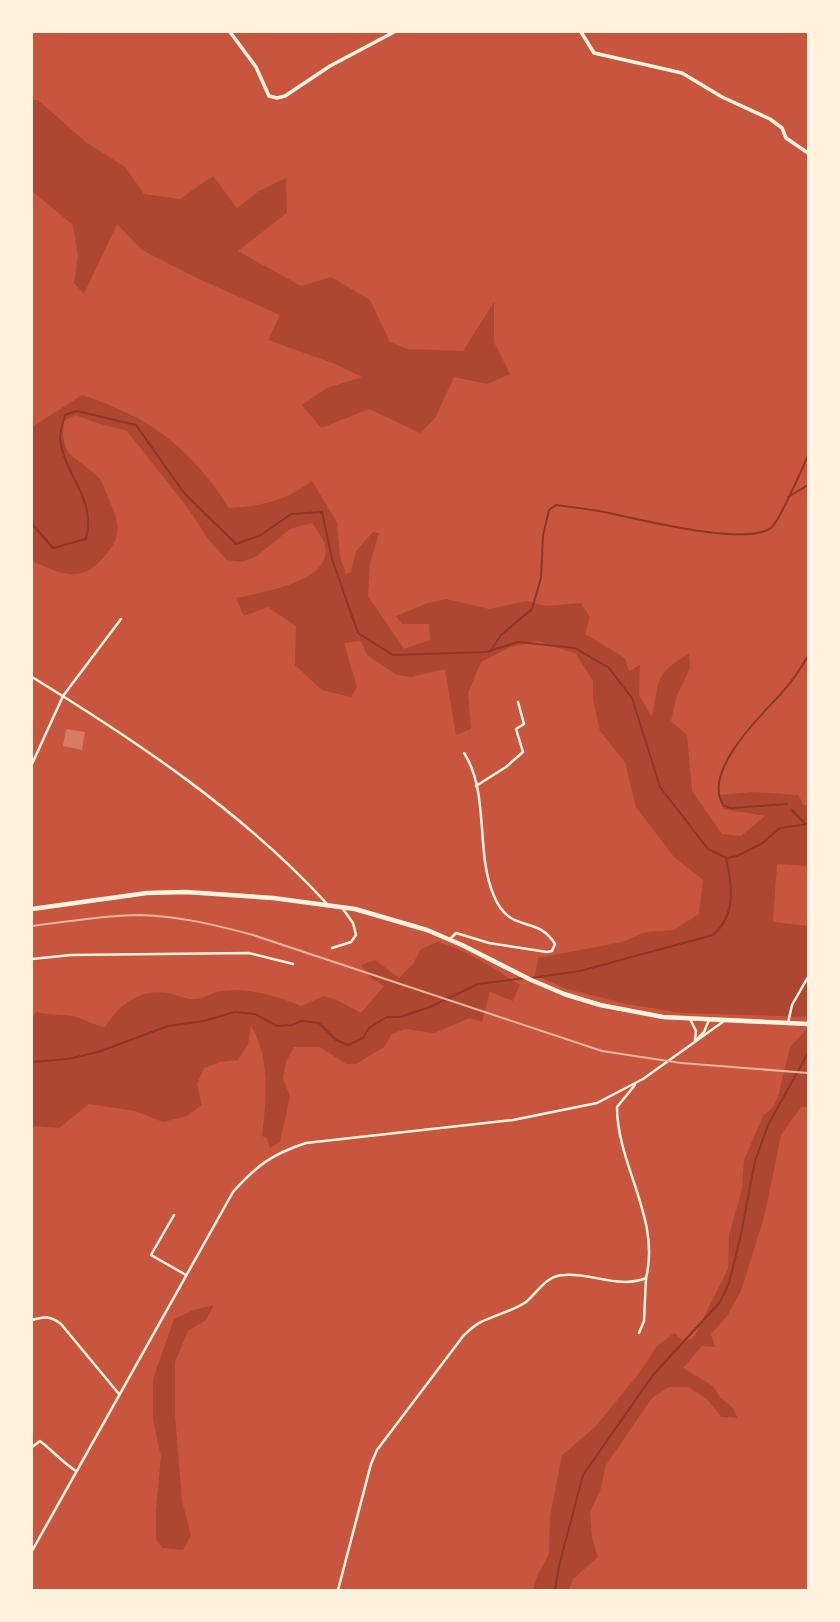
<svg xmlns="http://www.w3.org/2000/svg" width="840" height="1622" font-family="Commissioner,sans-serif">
  <rect width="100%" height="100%" fill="#c8553d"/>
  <g fill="#ae4732">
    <path d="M32 100H38L87 143 125 167 144 194 180 199 213 176 237 208 259 191 286 178 287 213 238 251 301 286 331 277 370 300 390 342 407 349 463 351 494 302V342L510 374 487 384 454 377 435 418 420 433 369 409 321 428 302 405 327 388 362 377 335 364 268 340 280 315 199 279 142 250 117 224 84 294 74 283 78 256 73 225 32 191Z"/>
    <path d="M82 395C150 417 191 448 229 508 262 506 285 501 312 481L337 522 340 557 346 574 351 572 356 551 373 532 379 533 370 563 368 596 404 649 430 640 429 624H402L396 616 428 603 446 599 489 609 527 601 546 606 581 603 590 617 585 634 625 658 629 671 640 665 639 695 652 717C660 681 653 674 689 654L690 668 676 698 671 721 687 735 692 791 722 834 741 836 765 816 723 809 719 795 753 792 798 795 804 805H808V866L777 864 773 922 808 926V1017L682 1013 627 1004 567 989 535 975 538 958 622 942 646 932 674 930 699 914 703 880 674 857 636 807 625 762 600 731 593 700V681L576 654 538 641 511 647 481 662 468 693 471 729 456 735 445 669 411 677 397 675 367 655 361 641 344 643 357 687 351 697 322 690 295 665 296 626 268 607 244 616 236 598C260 592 338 582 324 542 321 536 316 529 312 523L290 529 257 556 242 562 227 560 209 540 187 507 127 431 97 423 75 415 64 421C59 458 77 456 98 477 103 482 105 490 108 497 120 525 124 536 101 560 78 585 58 572 32 561V427Z"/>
    <path d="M437 942C467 950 493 968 520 985L513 1001 490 992 482 1022 470 1018 434 1033 405 1029 392 1034 384 1047 356 1064H346L320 1047H294L286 1062 283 1078 290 1096 280 1142 270 1148 267 1138 262 1136C266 1100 271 1058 251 1026L248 1044 238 1060 220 1062 204 1068 197 1084 202 1105 187 1116 163 1122 135 1111 89 1104 59 1128 32 1126V1018L36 1012C48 1015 60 1014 72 1016 83 1018 93 1025 105 1027 120 1004 139 989 168 993 176 994 186 1000 195 999 203 999 212 992 221 991 247 987 277 996 301 1006L324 996 337 1000 361 1013 384 986 369 976 361 965 375 960 399 978 413 964 420 950Z"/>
    <path d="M806 1030H808V1107H801L781 1135 765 1214 741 1291 727 1316 711 1334 715 1347 702 1346 683 1368 713 1386 720 1397 734 1409 737 1418 721 1417 708 1400 688 1387H669L652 1398 606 1465 600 1491 590 1512 592 1538 598 1557 573 1579 569 1590H533L537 1576 549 1554 550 1516 562 1455 595 1427 637 1376 657 1346 674 1333 685 1342 694 1337 728 1269 729 1235 742 1189 744 1160 763 1116 774 1106 779 1093 790 1047Z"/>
    <path d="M214 1305 206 1320 188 1331 175 1362V1416L182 1501 191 1535 183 1550 162 1548 156 1539V1510L161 1456 153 1420V1379L174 1319 194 1310Z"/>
  </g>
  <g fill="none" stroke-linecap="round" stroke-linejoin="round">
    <g stroke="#8f3625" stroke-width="2">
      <path d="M32 452V465"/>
      <path d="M788 497 808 485"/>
      <path d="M32 519 33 525 53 548 86 539C97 498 64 476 60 438 60 431 63 422 65 415L77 411 136 425 184 493 236 544 261 535 291 514 322 512 332 559 358 633 393 655 486 652 518 642 575 648 609 668 632 698 660 787 708 849 727 858 737 856 761 844 780 828 808 824"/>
      <path d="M491 650 501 635 532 609 541 578 543 536 549 510 556 505C572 507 588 509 604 512 634 518 749 548 772 527 781 518 801 471 808 456"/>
      <path d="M787 804 731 808 724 806C701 774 758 718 779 696 790 684 800 670 808 656"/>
      <path d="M792 810 805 824"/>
      <path d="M531 978 580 971 713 935C737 914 732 886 726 858"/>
      <path d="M32 1062 68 1059 98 1052 168 1026 204 1021 235 1012 255 1014 277 1026 292 1025 302 1021 319 1023 336 1040 348 1045 363 1038 369 1028 387 1017H400L430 1007 478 984 525 978"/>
      <path d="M555 1590 559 1566 583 1475 653 1375 720 1302 729 1283 740 1239 755 1161 768 1125 808 1053"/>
    </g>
  </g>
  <path fill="#d67c66" d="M66 729 85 732 82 750 63 746Z"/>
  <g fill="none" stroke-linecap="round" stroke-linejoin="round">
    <g stroke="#fff3e0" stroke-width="2.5">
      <path d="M32 677C138 742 244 813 328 905"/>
      <path d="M32 764 63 696 121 619"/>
      <path d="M476 786 506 767 523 752 516 729 524 724 518 702"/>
      <path d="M450 939 456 933 489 943 547 952 552 951 555 944C537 914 510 935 494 896 475 853 490 793 464 753"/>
      <path d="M332 948 351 942 356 935 353 923 343 909"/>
      <path d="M32 959 71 955 249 953 293 964"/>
      <path d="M690 1019 696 1031 695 1039"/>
      <path d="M788 1023 792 1005 808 977"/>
      <path d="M695 1041 704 1032 709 1020"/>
      <path d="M174 1215 151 1255 186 1275"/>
      <path d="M32 1320C44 1316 51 1316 61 1324L119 1394"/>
      <path d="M639 1333 644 1321 646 1278"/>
      <path d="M32 1447 40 1441C53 1451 62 1462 76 1471"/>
      <path d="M32 1551 233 1192C256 1166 272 1154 306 1143L513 1120 597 1103 643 1079 724 1021"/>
      <path d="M338 1590 371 1464 377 1450 464 1335C469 1331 474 1325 481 1322 495 1315 513 1311 526 1302 539 1291 546 1275 565 1275 592 1273 620 1289 646 1278 661 1219 617 1165 617 1107L635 1085"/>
    </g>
    <g stroke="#fff3e0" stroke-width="3.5">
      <path d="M230 32 256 67 269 96 277 98 285 96 330 66 394 32"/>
      <path d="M581 32 594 53 682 73 722 97 770 119 782 128 786 138 808 153"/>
    </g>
    <path stroke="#fff3e0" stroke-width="4.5" d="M32 909 147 893 186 892 273 898 355 909 427 930 462 945 529 979 564 994 600 1005 663 1017 808 1024"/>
    <path stroke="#e9b49f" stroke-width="2" d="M32 926C67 922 104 915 140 915 179 916 216 925 253 935L602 1051 681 1063 808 1073"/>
  </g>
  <rect width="840" height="1622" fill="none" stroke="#fff3e0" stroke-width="66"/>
</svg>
